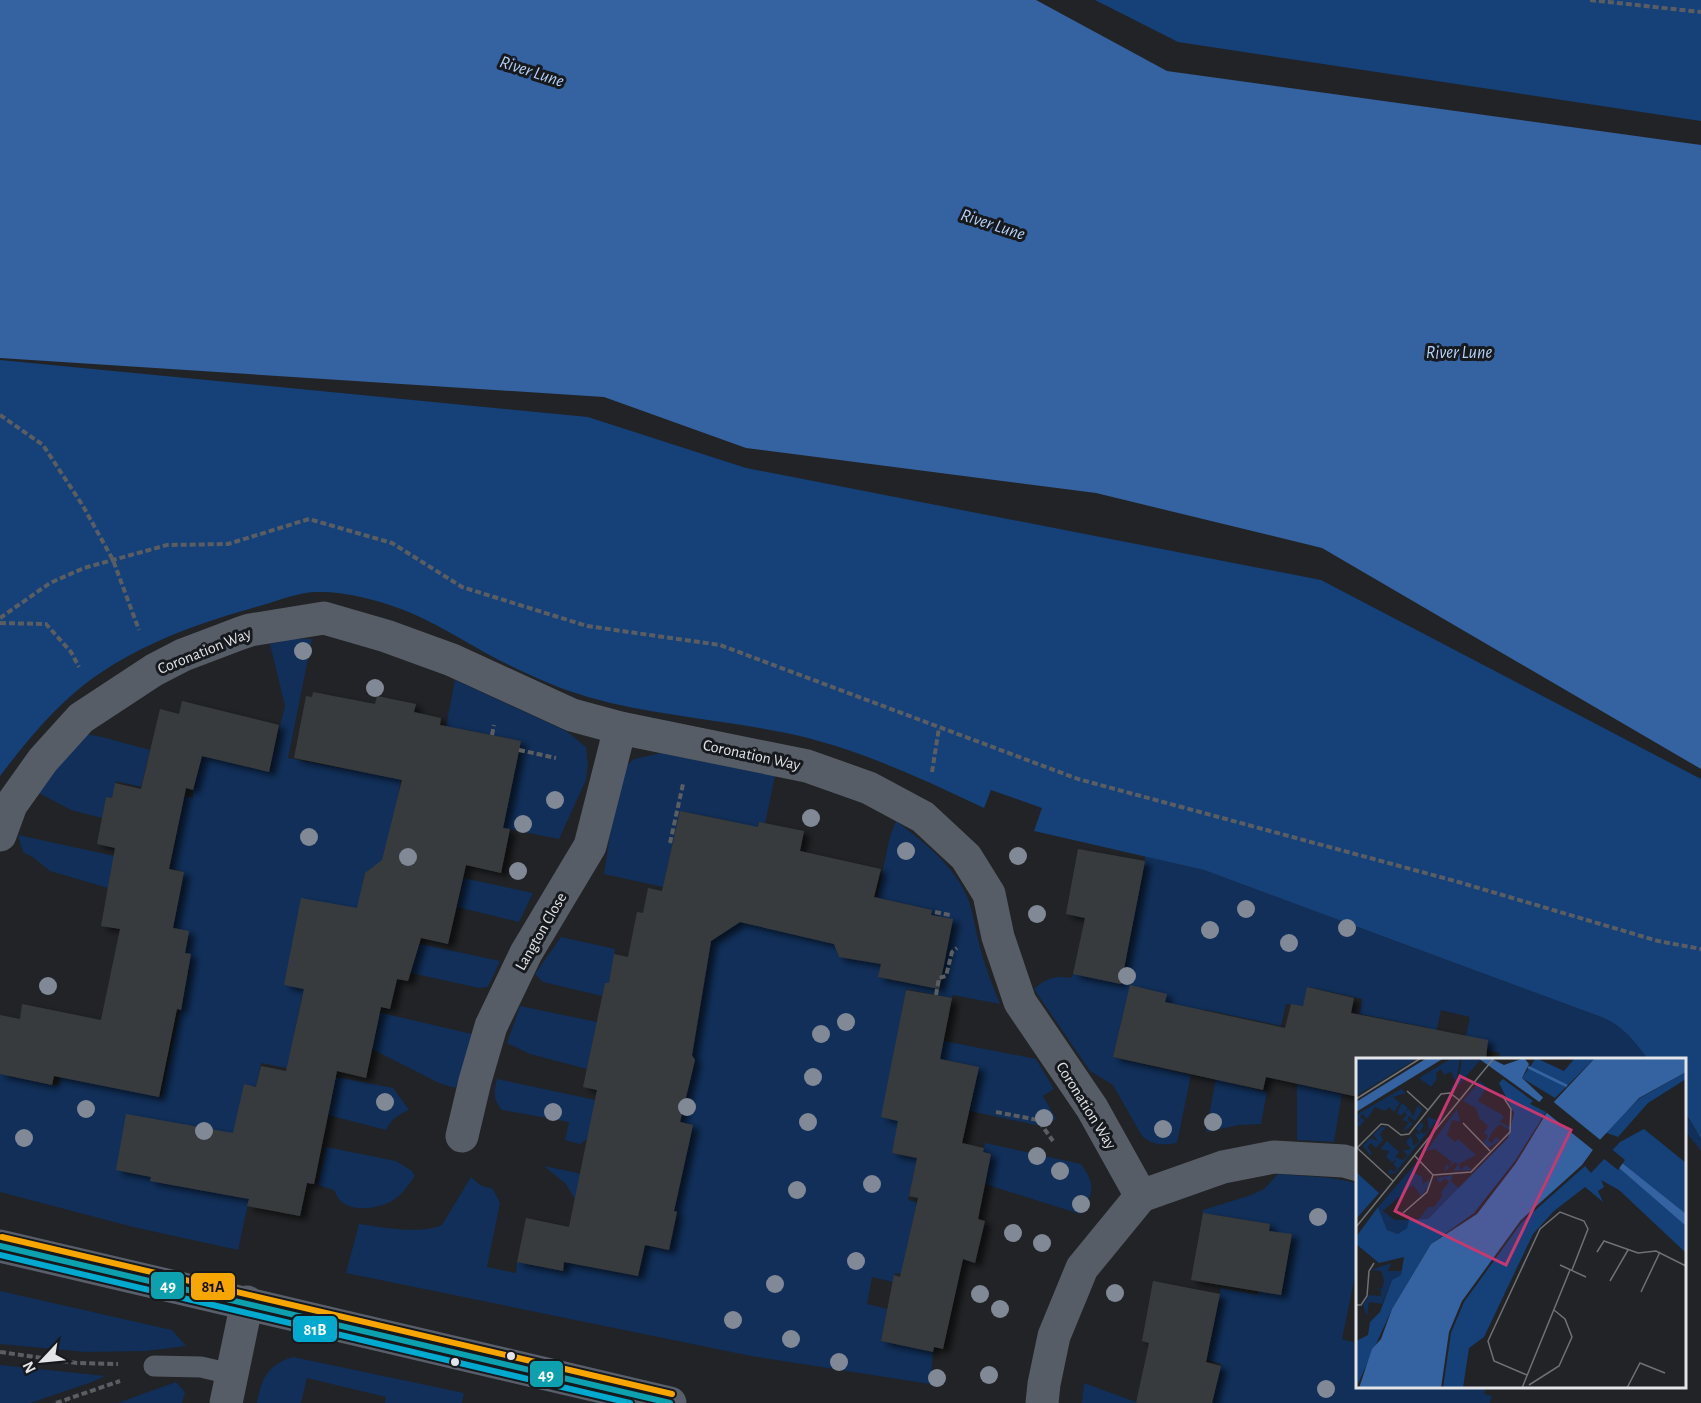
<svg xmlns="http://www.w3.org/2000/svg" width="1701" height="1403" font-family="'Alegreya Sans',sans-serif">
  <defs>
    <filter id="shadow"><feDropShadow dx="6" dy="4" stdDeviation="3" flood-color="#0009"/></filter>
  </defs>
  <rect width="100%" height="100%" fill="#212326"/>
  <g fill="#112f59">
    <path d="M292 639H312L288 758 401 779 397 801 508 803 521 741 461 729 445 732 455 680 566 731 586 747 588 765 586 780 559 839 465 820 374 866 365 873 362 884 368 893 337 1004 302 996 287 1068 261 1063 256 1087 244 1085 235 1128 249 1199 238 1250 133 1227 0 1192V1074L52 1085H59L60 1078 63 1077 161 1097 189 969 183 967 173 928 184 872 170 868 184 796 193 798V790L203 753 269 771 285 706 270 644Z"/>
    <path d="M86 734 102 737 150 750 141 787 116 781 112 798 106 797 102 818 71 810 35 791Z"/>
    <path d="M661 753 775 776 765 823 759 822 757 831 734 822 680 811 663 887 604 874 615 802 626 766 634 759Z"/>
    <path d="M896 821C922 841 948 860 964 890 973 906 974 925 979 943 984 964 992 984 1000 1004L953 995 952 998 906 989 898 1032 1036 1059 1054 1089 1043 1096 1056 1119 1036 1125 970 1111 978 1067 935 1058 892 1153 917 1158 908 1200 917 1202 901 1274 895 1273 893 1282 872 1277 867 1304 887 1309 881 1341 933 1352 930 1384 751 1356 346 1273 359 1224C382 1227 420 1235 442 1225L471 1177 480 1185 493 1189 500 1203 487 1267 516 1273 517 1262 562 1271 564 1262 638 1276 645 1245 669 1250 677 1212 652 1207 693 1125 664 1119 684 1074 693 1070 695 1060 689 1052 705 976V930L733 918 839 930 835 947 840 957 849 959 859 952 883 958 878 977 907 983 952 919 931 915 932 910 877 898 890 836Z"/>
    <path d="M18 835 119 857 108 888 50 871 34 858 23 852Z"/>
    <path d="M1145 856 1204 870 1604 1018C1624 1027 1635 1042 1648 1059H1499L1500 1053 1464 1045 1470 1017 1441 1010 1435 1037 1429 1028 1360 1014 1362 999 1308 987 1303 1006 1286 1004 1281 1026 1206 1010 1126 1003 1113 1057 1191 1075 1177 1143C1163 1145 1153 1146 1142 1136L1113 1085 1090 1071 1034 989C1046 978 1056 975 1071 978L1145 861Z"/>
    <path d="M463 878 533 893 519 922 457 907Z"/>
    <path d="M561 937 615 949 609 983H605L602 996 543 982 535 974Z"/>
    <path d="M416 943 500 961 488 987 479 988 411 973Z"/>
    <path d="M520 1006 597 1022 587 1069 530 1054 507 1043Z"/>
    <path d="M369 1010 472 1034 460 1079 455 1088 439 1083 372 1049Z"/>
    <path d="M1218 1067 1233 1071 1231 1083 1267 1092 1261 1124 1239 1125 1206 1132Z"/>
    <path d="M331 1076 393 1088 409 1110C398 1115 391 1119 386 1130L328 1115Z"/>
    <path d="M497 1079 600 1101 588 1138 580 1144 565 1140 569 1122 502 1110C493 1100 494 1091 497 1079Z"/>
    <path d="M1297 1084 1342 1094 1334 1142 1297 1140Z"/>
    <path d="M1684 1112 1701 1139V1151L1685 1131Z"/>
    <path d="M985 1143 1081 1164C1096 1185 1094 1193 1080 1214L985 1184 991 1154 983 1152Z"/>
    <path d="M326 1147 396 1161 412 1171 415 1176C409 1183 404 1193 396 1198 384 1208 355 1213 342 1202 338 1199 336 1194 334 1190L318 1185Z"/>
    <path d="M544 1166 601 1178 567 1235 576 1201 566 1184Z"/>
    <path d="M1278 1174 1331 1178 1357 1183V1266L1342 1339 1357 1343 1358 1386 1486 1387 1484 1394 1492 1396 1490 1403H1212L1221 1364 1207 1360 1221 1288 1258 1295 1266 1256 1288 1259 1292 1235 1269 1231 1270 1224 1203 1213V1210L1251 1195 1264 1189Z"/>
    <path d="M0 1291 172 1330 186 1346 146 1351 86 1352 0 1344Z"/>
    <path d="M293 1357 464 1393 462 1403H385L386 1397 307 1378 301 1403H257C262 1378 267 1365 293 1357Z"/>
    <path d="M0 1365 105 1376 92 1382 30 1403H0Z"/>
    <path d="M176 1382 185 1392 182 1403H118Z"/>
    <path d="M1084 1383 1136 1402V1403H1082Z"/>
  </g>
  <g fill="#154078">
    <path d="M1095 0H1701V121L1178 42Z"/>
    <path d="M0 360 588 417 746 468 1321 580 1701 779V1139L1685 1112 1684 1060 1648 1059C1635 1042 1624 1027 1604 1018L1204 870 1034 831 1042 808 991 790 984 808C918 777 853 746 781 732 717 719 651 715 588 697 556 688 522 672 493 657 462 640 433 621 401 609 377 600 347 592 321 592 302 591 282 599 263 605 201 622 137 644 85 684 52 710 26 742 0 776Z"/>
  </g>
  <path fill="#3562a0" d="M0 0H1036L1167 71 1701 145V769L1322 548 1096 493 746 448 604 397 0 358Z"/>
  <g fill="#393b3d" filter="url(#shadow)">
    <path d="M313 692 375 704 377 696 416 704 414 712 441 718 440 725 521 741 503 828 510 829 501 873 466 865 448 944 421 938 408 981 397 979 390 1009 381 1007 366 1078 337 1071 314 1184 307 1183 300 1216 247 1206 249 1199 150 1181 151 1177 116 1170 126 1114 233 1133 244 1084 256 1087 261 1066 286 1071 304 989 284 985 301 898 357 908 365 873 382 860 402 780 294 758 306 696 312 697Z"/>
    <path d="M182 701 279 725 269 772 202 756 193 790 186 788 169 869 184 872 173 928 189 931 185 953 191 954 181 1010 177 1009 159 1097 54 1076 52 1085 0 1074V1015L20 1019 22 1004 101 1020 120 929 101 926 115 848 97 844 106 797 112 798 115 783 141 789 160 709 179 714Z"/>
    <path d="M680 811 758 827 759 822 804 831 800 851 881 869 874 897 932 910 931 915 953 919 939 989 878 977 881 964 839 957 834 944 740 922 711 941 692 1055 695 1060 680 1122 693 1125 674 1211 677 1212 669 1250 645 1245 638 1276 564 1262 563 1271 517 1262 526 1218 569 1227 597 1090 583 1087 605 983H609L614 954 628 957 637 912 643 913 648 888 662 891Z"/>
    <path d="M1078 849 1145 861 1121 984 1073 974 1085 918 1066 914Z"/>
    <path d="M1130 985 1167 994 1165 1002 1285 1028 1291 1004 1303 1006 1307 987 1354 998 1351 1013 1488 1040 1486 1059H1358V1097L1266 1077 1263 1090 1113 1057Z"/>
    <path d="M906 990 952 998 940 1059 979 1067 962 1143 984 1148 983 1152 991 1154 978 1219 985 1221 975 1263 963 1259 943 1349 934 1347 933 1352 881 1341 894 1275 900 1277 918 1198 909 1196 917 1158 892 1153 898 1121 881 1117Z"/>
    <path d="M1203 1213 1270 1224 1269 1231 1292 1234 1281 1295 1191 1280Z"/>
    <path d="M1153 1281 1220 1294 1206 1362 1221 1366 1212 1403H1136L1149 1343 1142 1341Z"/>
  </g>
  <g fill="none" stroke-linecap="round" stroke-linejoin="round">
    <g stroke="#5a5e63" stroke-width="4" stroke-dasharray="6 3" stroke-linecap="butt">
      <path d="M1590 0 1701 12"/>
      <path d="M0 415 43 445 83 506 113 560 139 630"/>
      <path d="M0 618 50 583 84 568 167 545 228 544 309 519 392 543 462 587 587 626 720 645 1078 779 1455 881 1658 941 1701 949"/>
      <path d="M0 623 46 624 71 652 79 667"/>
      <path d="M492 735 494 725"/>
      <path d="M519 750 556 758"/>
      <path d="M932 772 939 728"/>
      <path d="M670 843 683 784"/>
      <path d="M935 912 950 915"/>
      <path d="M936 995 939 978 946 976 952 952 957 948"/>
      <path d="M996 1112 1038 1120 1053 1141"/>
      <path d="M0 1352 77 1363 118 1364"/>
      <path d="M56 1403 120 1381"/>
    </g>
    <path stroke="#575d66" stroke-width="21" d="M154 1366 201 1367 231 1374"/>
    <g stroke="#575d66" stroke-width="33">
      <path d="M0 835 11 805 43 760 81 718 154 670 183 655 241 633 250 630 324 618 386 636 452 660 572 715 620 728 807 766 869 788 923 817 966 857 989 894 998 937 1020 1002 1092 1108 1141 1196"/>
      <path d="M462 1136 475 1081 491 1026 526 953 590 846 620 728"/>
      <path d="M1141 1196 1223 1167 1274 1157 1344 1161 1358 1165"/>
      <path d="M226 1403 247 1302"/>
      <path d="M1042 1403 1044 1384 1054 1336 1082 1268 1141 1196"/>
    </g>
    <path stroke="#585f6a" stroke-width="33" d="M0 1246C224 1297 446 1352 670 1403"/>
    <g stroke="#16191d" stroke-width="10">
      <path id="bus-1" d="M0 1246 670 1403"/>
    </g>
    <g stroke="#16191d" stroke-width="10">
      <path id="bus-2" d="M0 1255 630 1403"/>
    </g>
    <g stroke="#16191d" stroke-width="10">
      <path id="bus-3" d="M2 1237 672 1394"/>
    </g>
    <use href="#bus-1" stroke="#0da1b0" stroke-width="6"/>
    <use href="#bus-2" stroke="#00a9ce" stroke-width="6"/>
    <use href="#bus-3" stroke="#f7a600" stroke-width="6"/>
  </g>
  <g fill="#818996">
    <circle cx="303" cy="651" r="9"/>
    <circle cx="375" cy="688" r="9"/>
    <circle cx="555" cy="800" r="9"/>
    <circle cx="811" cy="818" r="9"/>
    <circle cx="523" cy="824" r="9"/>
    <circle cx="309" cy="837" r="9"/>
    <circle cx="906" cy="851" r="9"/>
    <circle cx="1018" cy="856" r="9"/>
    <circle cx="408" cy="857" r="9"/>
    <circle cx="518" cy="871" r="9"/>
    <circle cx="1246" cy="909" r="9"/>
    <circle cx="1037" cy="914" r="9"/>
    <circle cx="1347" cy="928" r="9"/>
    <circle cx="1210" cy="930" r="9"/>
    <circle cx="1289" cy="943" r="9"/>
    <circle cx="1127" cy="976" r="9"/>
    <circle cx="48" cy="986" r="9"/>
    <circle cx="846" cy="1022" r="9"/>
    <circle cx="821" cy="1034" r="9"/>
    <circle cx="813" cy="1077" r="9"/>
    <circle cx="385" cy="1102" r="9"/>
    <circle cx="687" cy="1107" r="9"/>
    <circle cx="86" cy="1109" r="9"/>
    <circle cx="553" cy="1112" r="9"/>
    <circle cx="1044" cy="1118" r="9"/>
    <circle cx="808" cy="1122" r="9"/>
    <circle cx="1213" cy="1122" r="9"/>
    <circle cx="1163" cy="1129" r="9"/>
    <circle cx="204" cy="1131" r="9"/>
    <circle cx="24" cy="1138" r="9"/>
    <circle cx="1037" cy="1156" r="9"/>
    <circle cx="1060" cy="1171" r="9"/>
    <circle cx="872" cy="1184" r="9"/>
    <circle cx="797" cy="1190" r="9"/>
    <circle cx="1081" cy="1204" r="9"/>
    <circle cx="1318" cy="1217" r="9"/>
    <circle cx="1013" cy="1233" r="9"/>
    <circle cx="1042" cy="1243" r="9"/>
    <circle cx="856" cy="1261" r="9"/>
    <circle cx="775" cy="1284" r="9"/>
    <circle cx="1115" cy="1293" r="9"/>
    <circle cx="980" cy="1294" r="9"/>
    <circle cx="1000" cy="1309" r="9"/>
    <circle cx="733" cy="1320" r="9"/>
    <circle cx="791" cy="1339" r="9"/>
    <circle cx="839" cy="1362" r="9"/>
    <circle cx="989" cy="1375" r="9"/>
    <circle cx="937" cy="1378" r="9"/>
    <circle cx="1326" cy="1389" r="9"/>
  </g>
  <g fill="#e4e5e8" stroke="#16191d" stroke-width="2">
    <circle cx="511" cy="1356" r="5"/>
    <circle cx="455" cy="1362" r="5"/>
  </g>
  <g text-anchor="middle" stroke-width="6" stroke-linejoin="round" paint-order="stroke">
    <g font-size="16" fill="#e4e5e8" stroke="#16191d">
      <text transform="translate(204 650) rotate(-22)" y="6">Coronation Way</text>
      <text transform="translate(752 754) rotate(12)" y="6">Coronation Way</text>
      <text transform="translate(540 931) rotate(-60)" y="6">Langton Close</text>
      <text transform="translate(1087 1105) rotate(58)" y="6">Coronation Way</text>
    </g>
    <g font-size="18" font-style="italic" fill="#b6d1f7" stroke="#16191d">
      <text transform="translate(532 71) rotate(18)" y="6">River Lune</text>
      <text transform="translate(993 224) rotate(18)" y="6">River Lune</text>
      <text x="1459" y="358">River Lune</text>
    </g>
  </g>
  <g transform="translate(1356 1058)">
    <rect width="330" height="330" fill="#212326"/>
    <path d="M0 0H62L0 38ZM96 0H104L99 33 94 31 100 24 95 14 88 17 85 11 80 15 81 21 75 29 63 20ZM106 0 124 2 102 28V26ZM124 23 131 29 122 43 145 56 148 59 144 64 154 69 153 72 144 66 137 73 132 82 136 85 140 79 144 82 133 90 127 84 132 78 128 75 132 68 123 60 120 50 107 43ZM45 31 50 35 37 39 44 45 38 54 33 49 29 53 19 49 11 61 6 56 4 59 9 62 3 69 0 67 3 62 0 57ZM46 45 52 50 48 54 53 51 57 59 62 47 66 52 59 63 53 58 51 61 57 66 46 75 53 64 46 62 51 57 48 54 45 58 41 55ZM101 51 104 64 96 62 91 77 99 84 102 81 120 97 103 106 105 112 110 107 116 112 97 113 102 106 99 104 88 114 90 106 93 109 96 104 79 91 70 93ZM71 59 81 62 39 115 33 116V111L38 114 41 110 37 106 41 102 36 104 30 99 33 93 24 91 31 83 43 94 39 99 47 102 52 97 47 93 55 91 50 84 55 78 58 88 63 83 59 75 65 76 60 71 65 64 68 67 64 73 68 76 73 71ZM25 69H30L24 76 27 82 20 90 15 85 11 89 16 95 14 97 7 88 14 80 22 83 17 77ZM61 104 64 105 56 113 66 119 67 127 73 121V128L65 138 57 127 27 153 39 162H53L52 170 42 176 31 172 22 149ZM97 117 95 123 103 130 100 134 72 161 55 163 63 161 72 149H78L86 138 85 134 93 124 89 120 84 125 80 120ZM35 205 32 213H46L45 217 35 224 26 246 13 244 11 258 7 247 13 237 25 238V232L17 230 26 231 28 223 25 213 15 212Z" fill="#112f59"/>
    <path d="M180 0 208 13 219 0H239L199 40 166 20ZM330 14V21L292 45 262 79 248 74 284 40ZM147 21 177 43 174 46 190 54 159 103 118 155 75 186 36 251 0 330V283L12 277 14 264 24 254 36 222 45 217 48 199 23 205 0 186V179L22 149 31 172 42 176 51 170 53 162 72 161 152 80 158 55 143 25ZM288 71 330 105V195L263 132 245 122 248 129 242 133 247 144 229 129 198 153 177 176 128 279 113 290 107 330H87L95 275 108 244 166 164 229 108 235 115 264 84ZM0 114 23 135 0 161Z" fill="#154078"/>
    <path d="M71 0H88L0 54V44ZM122 0H134L148 7 168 0 173 6 166 20 195 47 239 0H330V14L283 40 241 85 330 156V168L239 89 226 107 165 162 106 243 93 274 85 330H3L16 291 25 281 36 251 75 186 121 156 160 105 193 51Z" fill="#3562a0"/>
    <path d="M189 37 269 102 262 112 181 47Z" fill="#212326"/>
    <path fill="none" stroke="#3562a0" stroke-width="3" d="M172 9 211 28"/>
    <path fill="none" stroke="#6f7174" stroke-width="1.5" d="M51 33 72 52M0 41 65 0M107 65 134 93M0 89 37 123M1 90 25 66 32 67 45 77 53 76 85 36 94 35 103 42M58 97 77 117M77 117 115 114 154 74 155 51 146 37M47 155 71 134 77 117M0 169 138 0M241 194 248 183 282 195 300 193 330 208M204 207 230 219M254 223 272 192M285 234 304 194M0 247H5L11 238 13 213 18 205M171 317 138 303 132 283 184 171 204 154 228 163 232 171 216 212M173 327 203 308 216 279 209 261 198 252M166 330 214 212M271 330 284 305 309 315"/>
    <path fill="#c73770" fill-opacity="0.15" stroke="#c73770" stroke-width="3" d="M104 18 215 72 150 207 39 153Z"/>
    <rect width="330" height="330" fill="none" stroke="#e4e5e8" stroke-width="3"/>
  </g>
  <g stroke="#16191d" stroke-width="2">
    <rect x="150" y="1271" width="35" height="29" rx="6" fill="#0da1b0"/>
    <rect x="190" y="1272" width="46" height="29" rx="6" fill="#f7a600"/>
    <rect x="292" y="1315" width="46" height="28" rx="6" fill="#00a9ce"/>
    <rect x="529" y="1360" width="35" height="28" rx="6" fill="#0da1b0"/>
  </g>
  <g font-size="16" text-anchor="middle" font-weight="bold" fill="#fff">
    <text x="168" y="1291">49</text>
    <text x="315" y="1335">81B</text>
    <text x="546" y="1380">49</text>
  </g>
  <g font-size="16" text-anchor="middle" font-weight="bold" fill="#111">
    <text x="213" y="1292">81A</text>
  </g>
  <g transform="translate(42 1361) rotate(244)" stroke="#16191d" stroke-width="4.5" paint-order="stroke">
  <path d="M0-4.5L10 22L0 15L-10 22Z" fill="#e4e5e8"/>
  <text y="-9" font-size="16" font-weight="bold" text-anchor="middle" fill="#e4e5e8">N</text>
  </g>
</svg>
